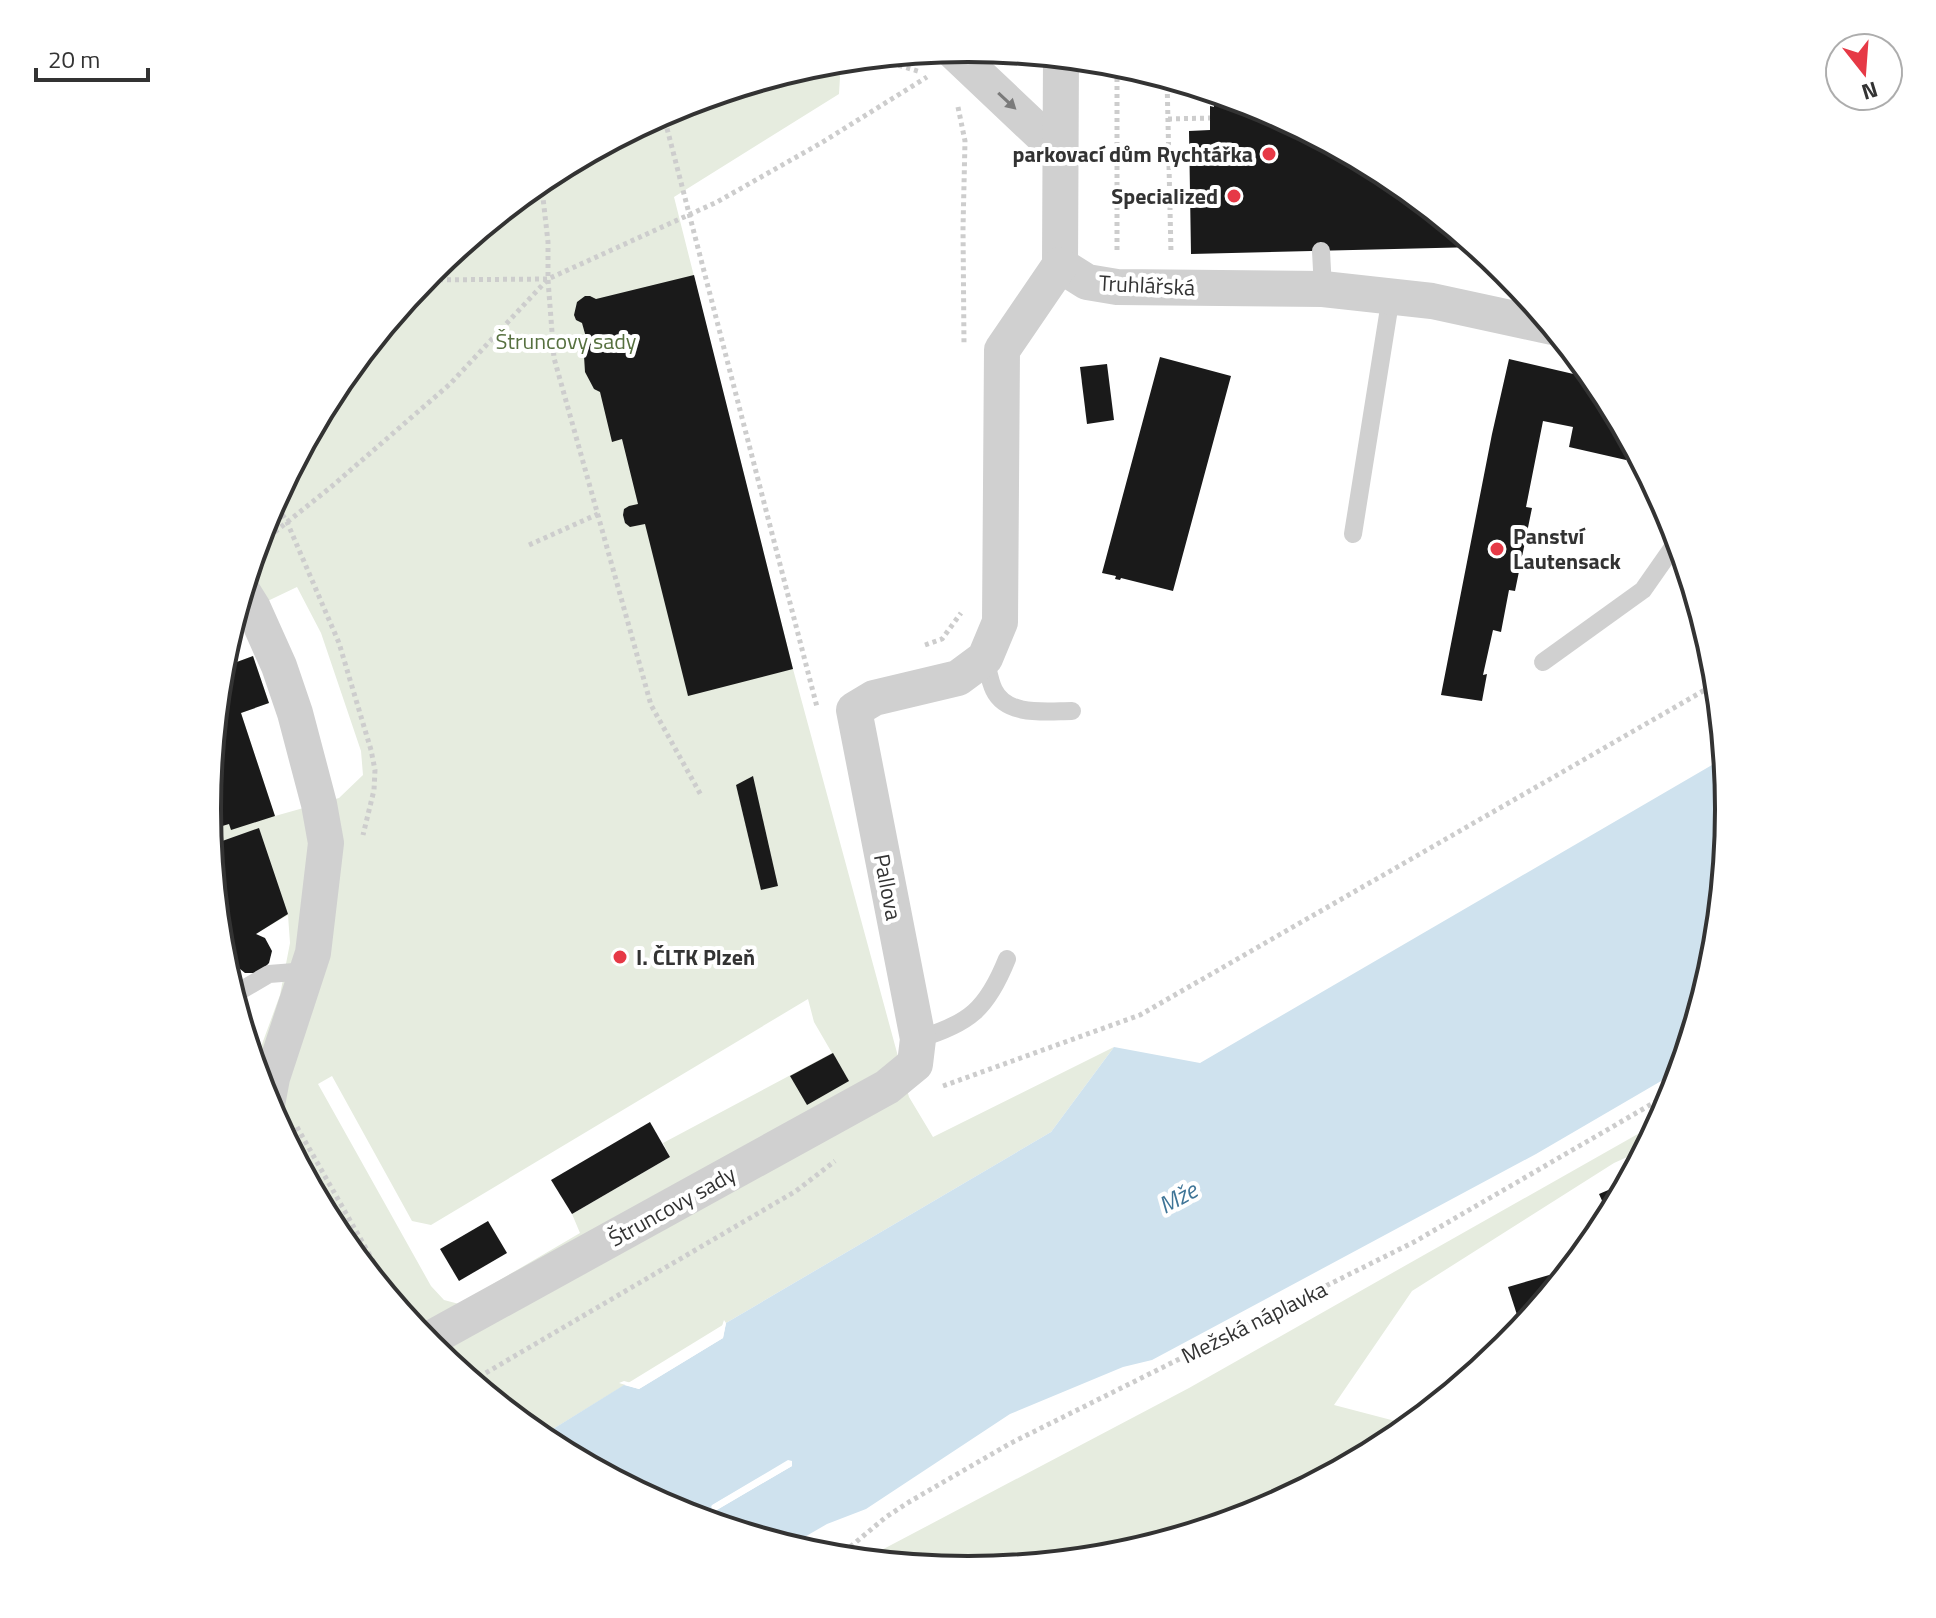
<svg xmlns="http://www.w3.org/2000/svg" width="1936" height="1618" font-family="'Titillium Web',sans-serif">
  <rect width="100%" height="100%" fill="#fff"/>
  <g fill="#e6ecdf" fill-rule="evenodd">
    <path d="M841 60 839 94 674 197 793 669 909 1097 933 1137 1114 1047 1051 1132 726 1323 540 1437 430 1347 335 1231 265 1100 254 1066 280 995 290 943 288 915 221 954 207 809 222 660 226 666 253 656 269 703 241 713 275 816 339 798 363 775 361 751 321 633 297 587 253 608 234 620 265 517 336 386 430 271 546 176 677 106 820 63ZM808 999 814 1022 832 1053 663 1143 670 1157 572 1214 580 1233 459 1304 444 1300 431 1286 318 1084 332 1076 412 1221 431 1225Z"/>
    <path d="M1659 1122 1645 1149 1614 1163 1412 1291 1334 1405 1399 1422 1405 1430 1390 1442 1259 1512 1116 1555 968 1570 869 1560 874 1554 1189 1388Z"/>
  </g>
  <path fill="#cfe2ee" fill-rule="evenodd" d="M1724 758 1729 809 1714 958 1680 1070 1536 1154 1152 1360 1123 1367 1010 1414 866 1509 827 1524 789 1546 676 1512 540 1437 624 1385 639 1389 723 1338 726 1323 1051 1132 1114 1047 1200 1063ZM788 1461H792V1466L715 1511 711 1506Z"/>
  <g fill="#fff">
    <path d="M724 1320 726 1323 723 1338 639 1389 619 1383 624 1381 639 1385 719 1335Z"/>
    <path d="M788 1460 792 1461V1466L715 1511 711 1510 712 1505Z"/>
  </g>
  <g fill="#1a1a1a">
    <path d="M1213 92 1260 106 1391 177 1477 247 1191 254 1189 131 1210 130V106L1214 107Z"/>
    <path d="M694 275 793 669 688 696 645 524 630 527 625 523 623 515 624 509 629 506 638 504 622 439 612 442 600 392 594 389 585 372 584 356 589 348 582 323 576 320 574 315 577 302 585 296H590L596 299Z"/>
    <path d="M1160 357 1231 376 1173 591 1121 578 1120 580 1115 579 1116 576 1102 573Z"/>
    <path d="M1509 359 1595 379 1601 387 1630 441 1626 460 1569 447 1573 427 1543 421 1526 507 1532 508 1515 591 1509 590 1501 632 1493 630 1483 675 1487 674 1482 701 1441 695 1492 434Z"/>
    <path d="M1107 364 1114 420 1087 424 1080 367Z"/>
    <path d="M253 656 269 703 241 713 275 816 231 830 229 824 209 830 207 809 222 660 226 666Z"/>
    <path d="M753 776 778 886 761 890 736 785Z"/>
    <path d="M259 828 288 914 256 934 265 938 272 951 269 963 259 973H245L234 964 229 950 221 954 211 845Z"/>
    <path d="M833 1053 849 1081 807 1105 790 1076Z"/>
    <path d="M650 1122 670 1157 572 1214 551 1180Z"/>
    <path d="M1631 1174 1627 1183 1609 1216 1599 1194 1627 1182 1625 1177Z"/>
    <path d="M488 1221 507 1253 459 1281 440 1249Z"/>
    <path d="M1570 1269 1530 1317 1519 1321 1508 1287Z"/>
  </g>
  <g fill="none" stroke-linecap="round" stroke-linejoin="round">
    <g stroke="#cdcdcd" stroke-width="5" stroke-dasharray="4 4" stroke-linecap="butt">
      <path d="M834 61 891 63 899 55"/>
      <path d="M891 63 921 72"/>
      <path d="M1167 78 1171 253"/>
      <path d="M958 107 965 141 963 228 964 345"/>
      <path d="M663 113 817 707"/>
      <path d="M1168 119 1210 118"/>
      <path d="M1117 250V63"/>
      <path d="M423 280 548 279V242L541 180"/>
      <path d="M548 280 554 358 651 705 702 797"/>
      <path d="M274 501 287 522 339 643 371 750 375 770 374 790 363 835"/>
      <path d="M529 545 598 514"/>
      <path d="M256 547 331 487 450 384 548 279 717 202 821 143 927 77"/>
      <path d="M925 645 942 639 961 613"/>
      <path d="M943 1086 1140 1015 1717 683"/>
      <path d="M297 1127 385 1282 397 1293 407 1309"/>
      <path d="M472 1381 796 1191 835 1161"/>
      <path d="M838 1557 886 1517 909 1502 1011 1443 1414 1242 1674 1091"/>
    </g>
    <g stroke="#d0d0d0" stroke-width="18">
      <path d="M1321 251 1323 289"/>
      <path d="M1353 534 1391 296"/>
      <path d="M985 658C988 668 989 680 994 690 1007 717 1047 711 1072 711"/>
      <path d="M1543 662 1643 590 1678 540"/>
      <path d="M233 995 269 974 307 971"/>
      <path d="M918 1039C969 1024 987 1009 1007 959"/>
    </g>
    <g stroke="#d0d0d0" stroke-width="36">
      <path d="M952 50 1061 153"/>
      <path d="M1060 265 1087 282 1117 287 1323 289 1432 301 1552 327"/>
      <path d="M1060 265 1061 57"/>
      <path d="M243 592 253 608 279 666 295 713 319 804 326 843 313 953 272 1078 267 1105"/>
      <path d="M424 1340H428L887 1087 915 1064 918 1039 854 710 874 698 958 678 985 658 1000 622 1002 350 1060 265"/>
    </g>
  </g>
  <defs><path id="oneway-solid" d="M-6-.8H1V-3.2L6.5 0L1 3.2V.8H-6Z" transform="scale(2)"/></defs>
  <use fill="#7a7a7a" href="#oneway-solid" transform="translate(1007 101) rotate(43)"/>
  <g fill="#e63946" stroke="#fff" stroke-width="3">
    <circle cx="1269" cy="154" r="8"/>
    <circle cx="1234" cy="196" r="8"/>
    <circle cx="1497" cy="549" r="8"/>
    <circle cx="620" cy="957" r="8"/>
  </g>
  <g text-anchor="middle" stroke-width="8" stroke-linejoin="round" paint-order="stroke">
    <g font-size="22" font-weight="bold" fill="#333" stroke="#fff" text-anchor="end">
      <text x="1253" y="162">parkovací dům Rychtářka</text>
      <text x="1218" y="204">Specialized</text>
      <text x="1513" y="544" text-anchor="start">Panství<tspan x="1513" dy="25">Lautensack</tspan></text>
      <text x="636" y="965" text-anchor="start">I. ČLTK Plzeň</text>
    </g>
    <g font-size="22" fill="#333" stroke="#fff">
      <text transform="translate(1147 285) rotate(3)" y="8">Truhlářská</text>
      <text transform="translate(888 887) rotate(79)" y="8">Pallova</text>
      <text transform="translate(672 1206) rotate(-29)" y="8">Štruncovy sady</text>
      <text transform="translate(1254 1322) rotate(-26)" y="8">Mežská náplavka</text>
    </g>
    <g font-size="22" fill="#56703f" stroke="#fff">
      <text x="566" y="349">Štruncovy sady</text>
    </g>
    <g font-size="24" font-style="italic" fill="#3f7597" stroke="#fff">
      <text transform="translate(1178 1198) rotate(-29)" y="8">Mže</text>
    </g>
  </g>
  <path d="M0 0H1936V1618H0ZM221 809a747 747 0 1 1 1494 0a747 747 0 1 1-1494 0Z" fill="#fff" fill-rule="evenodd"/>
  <path fill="none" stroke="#333" stroke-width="4" d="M221 809a747 747 0 1 1 1494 0a747 747 0 1 1-1494 0Z"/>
  <g transform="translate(1864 72) rotate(163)"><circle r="38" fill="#ffffff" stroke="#adadad" stroke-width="2"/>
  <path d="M0-6L14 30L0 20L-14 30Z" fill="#e63946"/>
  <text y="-12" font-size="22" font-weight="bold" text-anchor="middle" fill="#333333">N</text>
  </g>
  <path d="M36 68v12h112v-12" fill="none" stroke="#333333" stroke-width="4"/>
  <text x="48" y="68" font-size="24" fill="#333333" stroke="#ffffff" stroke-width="6" paint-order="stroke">20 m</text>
</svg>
